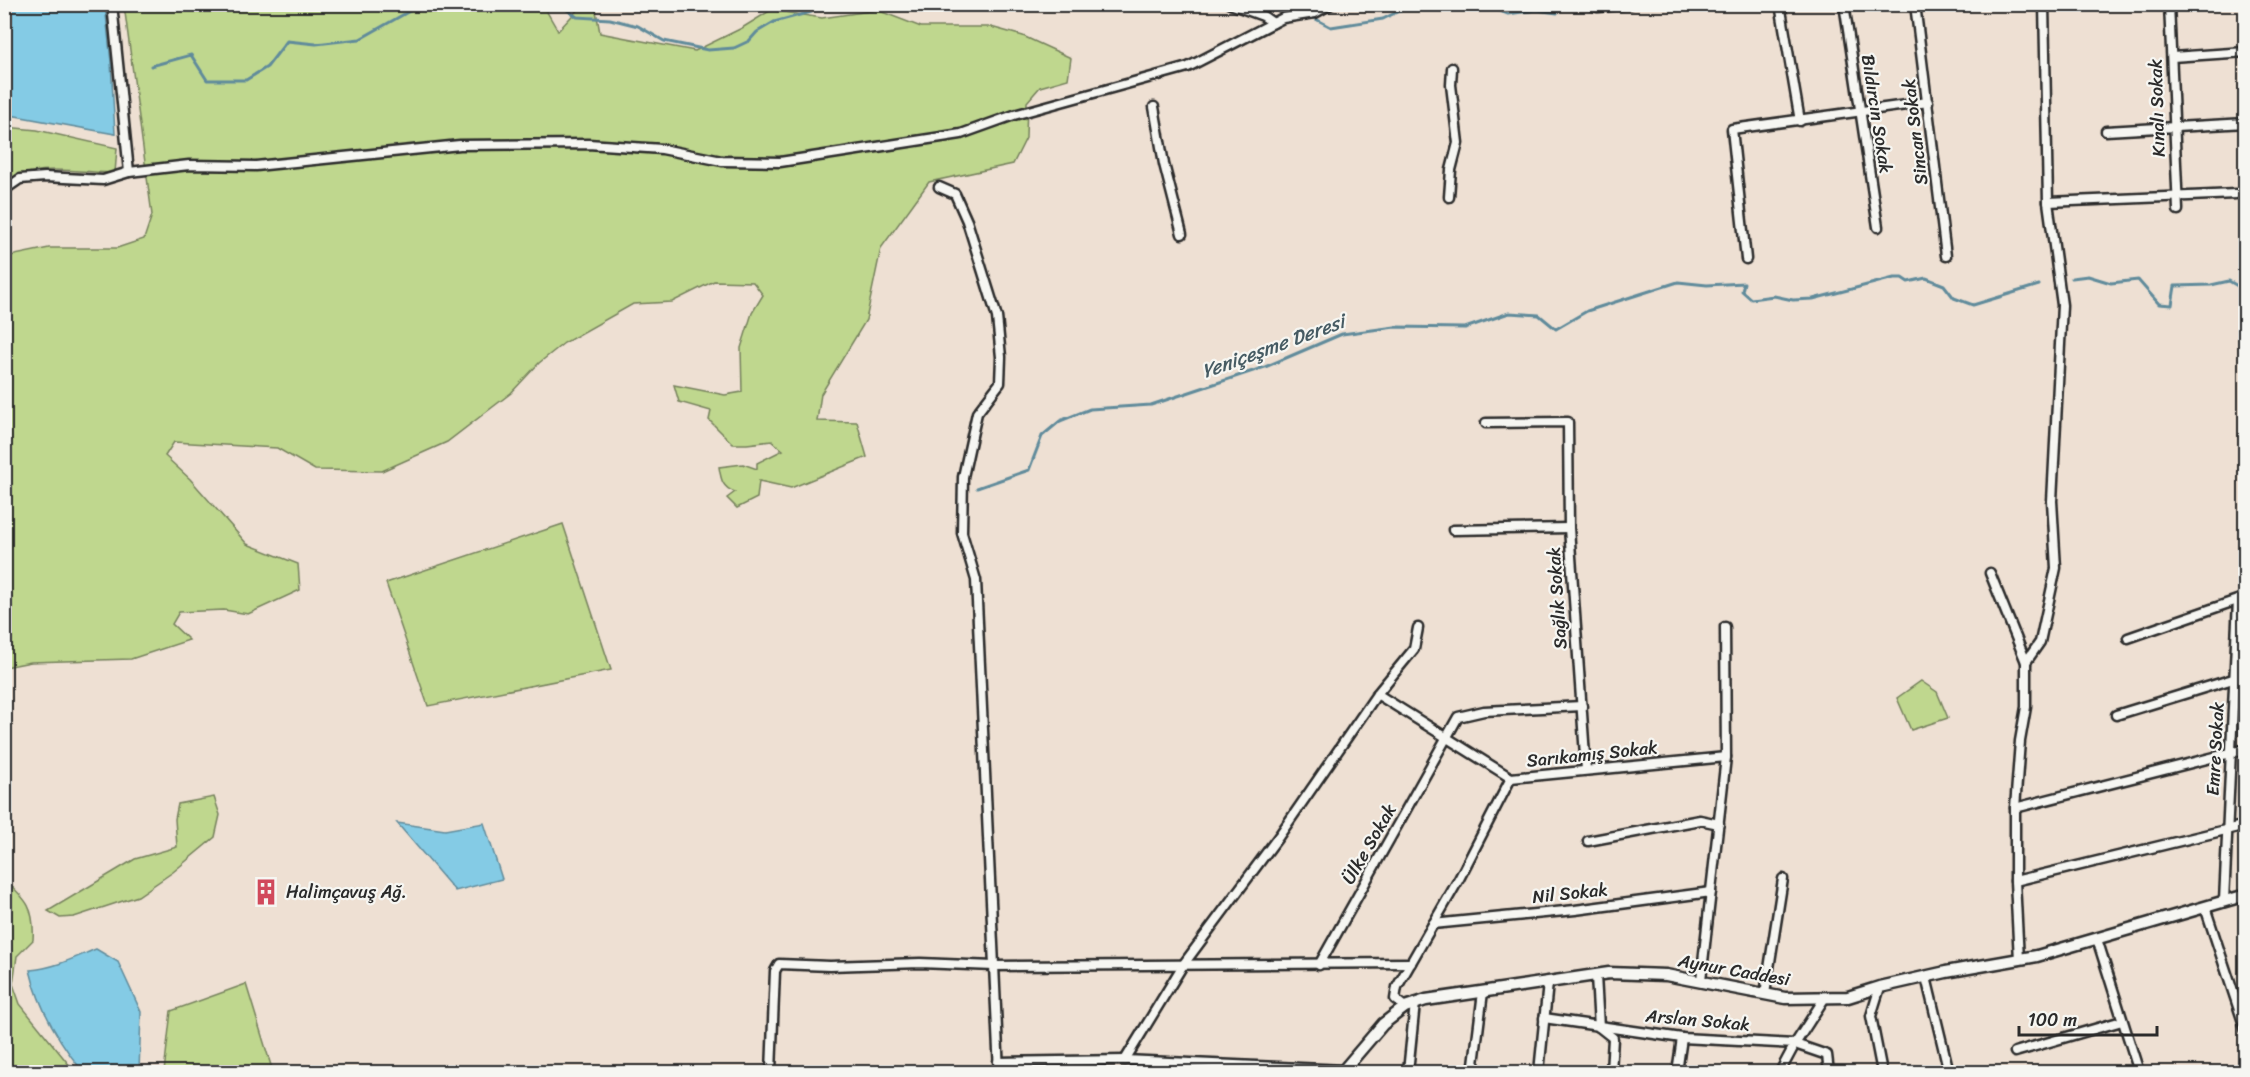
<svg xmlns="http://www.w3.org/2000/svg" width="2250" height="1077" font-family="Sriracha,sans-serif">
  <rect width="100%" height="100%" fill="#eee0d3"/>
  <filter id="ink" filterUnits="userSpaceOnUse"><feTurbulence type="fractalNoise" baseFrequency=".0167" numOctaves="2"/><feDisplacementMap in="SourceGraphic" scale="12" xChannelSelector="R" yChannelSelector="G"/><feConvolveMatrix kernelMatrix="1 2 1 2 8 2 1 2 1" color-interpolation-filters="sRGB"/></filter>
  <g filter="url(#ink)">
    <g fill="#bfd78e" stroke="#75815c" stroke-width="1.5">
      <path d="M124 5H543L558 31 582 5H595L600 33 695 51 742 28 771 10 822 18 877 10 921 27H991L1023 36 1071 58 1068 79 1040 87 1027 102 1026 138 1013 164 929 182 881 248 866 320 821 394 817 421 857 422 867 457 791 488 759 481 757 498 737 508 727 498 735 492C722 488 721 479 719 467L743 464 757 469V463L783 450 772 441 747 444H733L709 420 711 411 679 402 674 385 725 395 742 392 741 348 752 313 763 295 753 282 714 281 672 302 633 304 564 343 539 363 511 393 447 442 382 471 315 470 277 448 174 442 165 456 190 479 247 544 298 564 300 590 248 614 224 610 179 612 172 624 189 640 131 659 31 662 5 667V257L49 248H117L144 239 152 215Z"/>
      <path d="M5 127 37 130 117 148 115 173C82 173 31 161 5 184Z"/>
      <path d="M563 524 611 670 428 706 386 583Z"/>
      <path d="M1921 681 1937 692 1948 718 1911 730 1897 698Z"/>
      <path d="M214 797 220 815 215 837 173 872 138 896 74 917 60 918 48 911 135 859 177 847 175 819 178 804Z"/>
      <path d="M4 879C27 900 35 908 33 940L17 956 13 984 20 1004 75 1072H5Z"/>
      <path d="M246 984 273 1072H164L171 1011Z"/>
    </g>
    <g fill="#84cbe5" stroke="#608b9b" stroke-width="1.5">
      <path d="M4 5H105L111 62 115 134 5 114Z"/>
      <path d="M397 823 445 830 484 823 502 879 455 891Z"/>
      <path d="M96 949 118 962 141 1012 139 1072H83C59 1042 39 1009 30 970 54 968 74 958 96 949Z"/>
    </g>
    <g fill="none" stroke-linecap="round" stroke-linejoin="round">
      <g stroke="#608b9b" stroke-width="3">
        <path d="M559 4 577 17 610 19 638 26 664 41 708 50 734 48 749 41 757 32 774 22 811 12 823 4"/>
        <path d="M1287 4 1305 13"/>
        <path d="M1482 4 1508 14 1537 10 1557 13"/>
        <path d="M1310 16 1331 27 1383 19 1413 4"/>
        <path d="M151 66 191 55 207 80H246L267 67 287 41 316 44 360 39 422 4"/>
        <path d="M2072 278 2088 276 2111 283 2138 280 2159 304 2172 305 2175 286 2211 285 2229 281 2246 291"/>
        <path d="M977 488 1029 470 1042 436 1060 421 1090 409 1151 405 1265 367 1342 334 1395 327 1465 328 1509 313 1539 315 1556 329 1587 311 1678 282 1707 285 1744 283 1742 291 1751 299 1774 296 1793 300 1813 299 1894 278H1902L1908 282 1926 278 1944 285 1954 298 1973 305 2039 285"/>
      </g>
      <g stroke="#2b2b2b" stroke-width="13">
        <g id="minor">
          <path d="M112 4 129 172"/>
          <path d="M1230 4 1263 16 1273 23"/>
          <path d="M1589 4 1598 7 1630 4"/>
          <path d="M1780 4 1800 121"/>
          <path d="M1844 4 1878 227"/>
          <path d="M1915 4 1946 256"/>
          <path d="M2169 4 2178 210"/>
          <path d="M2172 57 2246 52"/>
          <path d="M1154 107 1164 164 1182 234"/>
          <path d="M2106 131 2246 123"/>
          <path d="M939 187 955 194 967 221 997 317 1001 357 1000 383 977 413 963 477 962 533 976 580 999 1072"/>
          <path d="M4 190 20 179 45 177 103 180 129 172 189 165 256 166 460 145 588 144 662 149 722 161 780 162 961 134 1014 115 1188 67 1283 18 1315 13 1331 4"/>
          <path d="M1449 197 1451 170 1458 143 1451 85 1452 68"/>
          <path d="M2048 202 2236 194"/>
          <path d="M1746 259 1732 129 1928 102"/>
          <path d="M1486 423 1568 422 1569 528 1586 770"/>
          <path d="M1453 530 1569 528"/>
          <path d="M1990 573 2026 662V707L2020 741 2015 808V881L2019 960"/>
          <path d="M2128 638 2246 597"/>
          <path d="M2026 662 2040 642 2056 568 2052 501 2062 305 2048 202 2044 4"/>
          <path d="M1377 694 1511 778 1726 757"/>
          <path d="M2116 715 2246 675"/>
          <path d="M2015 808 2246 749"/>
          <path d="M1588 841 1700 820 1719 824"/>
          <path d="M2015 881 2246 825"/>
          <path d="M2224 901 2238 600"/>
          <path d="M2205 907 2246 1031"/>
          <path d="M1433 924 1575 910 1711 892"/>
          <path d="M2097 939 2139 1072"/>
          <path d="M1319 965 1458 717 1484 711 1582 706"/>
          <path d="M1596 976 1599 1027"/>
          <path d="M1926 977 1949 1072"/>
          <path d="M1701 980 1726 757 1725 627"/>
          <path d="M1880 987 1871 1016 1882 1072"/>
          <path d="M1765 994 1783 879"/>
          <path d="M1405 1007 1395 999 1397 987 1459 879 1511 778"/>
          <path d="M1544 1018 1682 1038 1795 1044 1827 1055 1829 1072"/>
          <path d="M1599 1027 1613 1038 1611 1072"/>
          <path d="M2015 1052 2122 1021"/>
          <path d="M1125 1060 1183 965 1279 836 1377 694 1414 649 1418 628"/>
          <path d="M998 1062 1125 1060 1346 1070"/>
          <path d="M771 1072 775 971 779 964 830 966 920 963 994 966 1411 963"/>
          <path d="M1408 1072 1415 1003"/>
          <path d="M1473 1072 1483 992"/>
          <path d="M1539 1072 1548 983"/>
          <path d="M1677 1072 1682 1038"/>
          <path d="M1780 1072 1795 1044 1824 999"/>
        </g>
      </g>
      <g stroke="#2b2b2b" stroke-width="15">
        <path id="tertiary" d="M1342 1072 1383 1024 1405 1007 1426 1000 1609 973 1666 975 1785 998 1848 997 1880 987 1946 972 2037 956 2246 895"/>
      </g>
      <use href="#minor" stroke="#f6f6f2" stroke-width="8"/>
      <use href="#tertiary" stroke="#f6f6f2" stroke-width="10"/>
    </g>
  </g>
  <defs>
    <g id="building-bare" transform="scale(2.07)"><path d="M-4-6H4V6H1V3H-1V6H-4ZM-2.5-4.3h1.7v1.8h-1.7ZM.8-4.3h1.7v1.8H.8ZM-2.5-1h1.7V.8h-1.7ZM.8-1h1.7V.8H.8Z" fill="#d1495b" stroke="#f6f6f2" stroke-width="2.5" paint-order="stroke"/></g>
  </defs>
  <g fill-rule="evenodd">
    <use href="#building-bare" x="266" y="892"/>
  </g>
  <g text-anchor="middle" stroke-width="4.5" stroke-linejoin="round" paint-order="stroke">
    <g font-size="18" fill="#2b2b2b" stroke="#f6f6f2">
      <text transform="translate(2157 108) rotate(-92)" y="6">Kınalı Sokak</text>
      <text transform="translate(1877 114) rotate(81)" y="6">Bıldırcın Sokak</text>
      <text transform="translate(1915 132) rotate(-97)" y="6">Sincan Sokak</text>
      <text transform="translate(1557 598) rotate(-94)" y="6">Sağlık Sokak</text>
      <text transform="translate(2215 749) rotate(-87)" y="6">Emre Sokak</text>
      <text transform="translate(1592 754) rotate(-6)" y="6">Sarıkamış Sokak</text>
      <text transform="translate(1369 844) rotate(-60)" y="6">Ülke Sokak</text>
      <text transform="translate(1570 893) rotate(-6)" y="6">Nil Sokak</text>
      <text transform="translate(1734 970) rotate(10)" y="6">Aynur Caddesi</text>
      <text transform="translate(1698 1020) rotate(5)" y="6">Arslan Sokak</text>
    </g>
    <g font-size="18" fill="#2b2b2b" stroke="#f6f6f2" text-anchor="start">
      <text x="286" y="898">Halimçavuş Ağ.</text>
    </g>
    <g font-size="20" font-style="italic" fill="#465b63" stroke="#f6f6f2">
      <text transform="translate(1273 346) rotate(-20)" y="7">Yeniçeşme Deresi</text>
    </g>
  </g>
  <rect width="2250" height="1077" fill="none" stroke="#f6f6f2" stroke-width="24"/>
  <rect x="12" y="12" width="2226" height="1053" fill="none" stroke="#2b2b2b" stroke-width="2" filter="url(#ink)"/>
  <path d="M2019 1026v9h138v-9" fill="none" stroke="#2b2b2b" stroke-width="3"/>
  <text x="2028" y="1026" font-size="18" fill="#2b2b2b" stroke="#f6f6f2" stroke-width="4.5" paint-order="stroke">100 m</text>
</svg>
